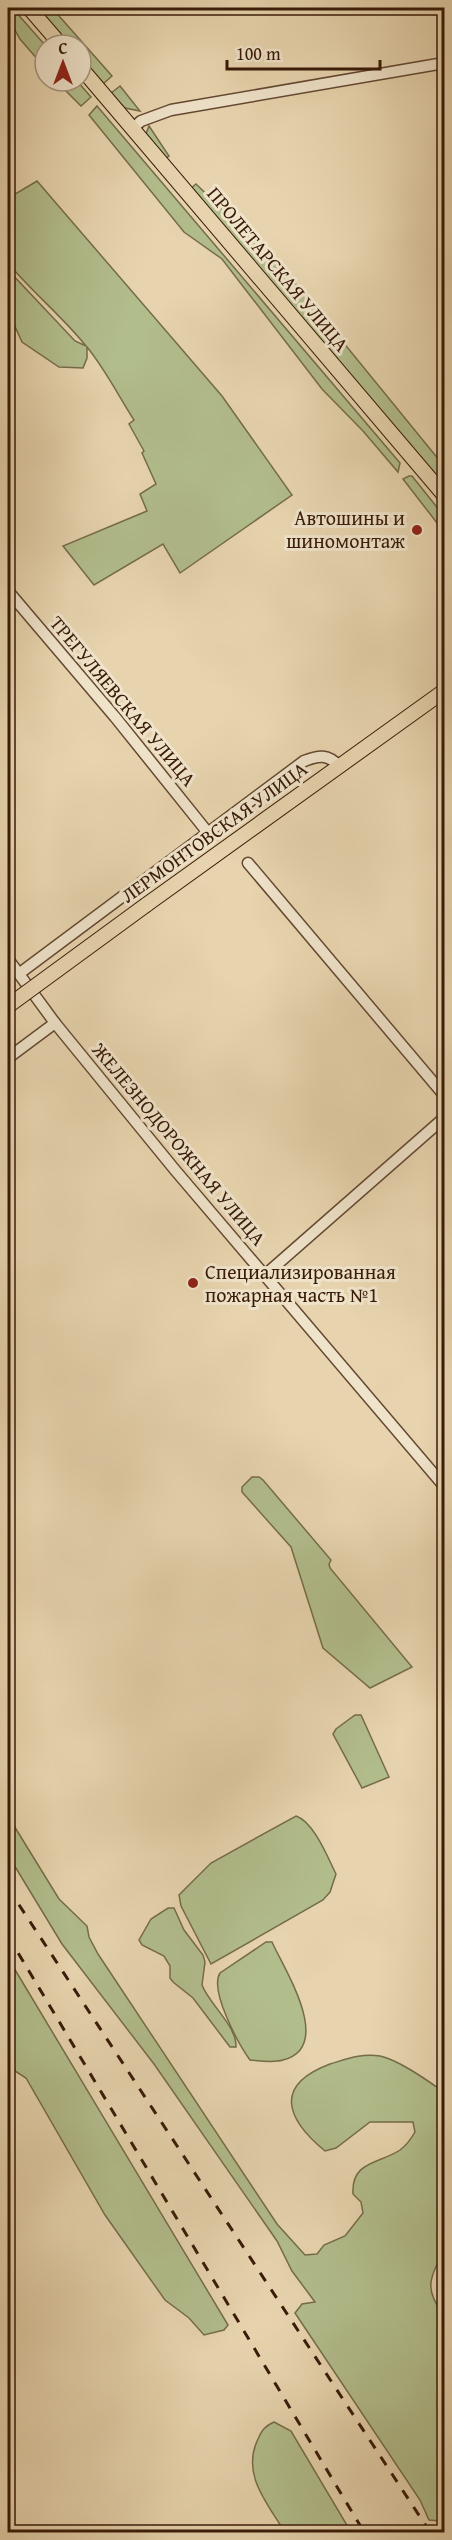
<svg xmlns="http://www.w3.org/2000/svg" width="452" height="2540" font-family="'Gentium Book Plus',serif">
  <rect width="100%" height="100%" fill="#e7d4ae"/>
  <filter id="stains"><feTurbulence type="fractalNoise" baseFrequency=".00333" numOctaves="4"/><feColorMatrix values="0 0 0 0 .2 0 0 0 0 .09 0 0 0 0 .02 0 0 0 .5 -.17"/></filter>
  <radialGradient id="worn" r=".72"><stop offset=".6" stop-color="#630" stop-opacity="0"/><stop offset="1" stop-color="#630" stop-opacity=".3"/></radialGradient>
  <g fill="#b2bd8c" stroke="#756c4a" stroke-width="1.5">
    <path d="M37 8H52L112 76 103 84 81 59V45H69Z"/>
    <path d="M15 11 45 45V68L20 39 8 18Z"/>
    <path d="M56 81H77L91 97 81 106Z"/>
    <path d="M120 86 140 111 125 108 110 94Z"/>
    <path d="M97 106 400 463 398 472 363 431 322 389 222 259 184 232 89 115Z"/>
    <path d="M149 126 169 156 165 159 146 134Z"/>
    <path d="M37 181 222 396 292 495 180 573 163 544 94 585 63 546 147 511 140 494 156 484 142 453 144 451 129 424 134 420C118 395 105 369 87 347V358L83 368 59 367 22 342 8 311V270L75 341 86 346C62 316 32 292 8 263V190L12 196Z"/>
    <path d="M196 184 281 266 444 466V485L190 189Z"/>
    <path d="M409 476H412L444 516V532L403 479Z"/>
    <path d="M252 1477H259L263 1480 331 1560 329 1564 330 1568 412 1667 370 1688 323 1648 291 1547 242 1492V1487Z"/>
    <path d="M355 1715H361L389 1777 362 1788 333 1734 336 1729Z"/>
    <path d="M8 1816 59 1899 87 1926 89 1937 98 1954 277 2224 305 2255 317 2254 324 2245 345 2236 363 2213 361 2202 353 2194C351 2161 379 2164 400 2150 407 2145 411 2139 415 2132L413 2122H370L336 2148 325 2151C285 2118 274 2085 330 2064 347 2059 362 2053 380 2056 399 2060 428 2081 444 2092V2251C429 2279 424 2290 444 2315V2519L440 2521 429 2520 420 2500 295 2313 302 2304 315 2302 292 2271 277 2241 154 2064 62 1944 8 1855Z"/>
    <path d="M296 1816C314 1822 328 1858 336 1874L330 1892 323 1900 211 1964 181 1906 179 1895 211 1863Z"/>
    <path d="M168 1908H174L184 1930 203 1955 205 1962 202 1985C209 2004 237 2026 236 2047H230L193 1998 173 1982 170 1978V1966L164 1956 142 1945 139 1940 151 1919Z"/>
    <path d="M266 1942H272C284 1969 335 2047 283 2060 273 2063 261 2061 250 2060 239 2045 209 1990 220 1973Z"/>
    <path d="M8 1958 228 2325 224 2330 204 2335 189 2318 165 2300 105 2215 26 2078 15 2071 8 2039Z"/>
    <path d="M274 2422 291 2431 351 2532H288L281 2526C264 2499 242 2472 258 2439 262 2430 264 2427 274 2422Z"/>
  </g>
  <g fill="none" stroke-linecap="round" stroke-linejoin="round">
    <g stroke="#644832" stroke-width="13">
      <g id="minor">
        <path d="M133 128 141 121 171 110 444 63"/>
        <path d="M8 591 115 717 209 834"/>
        <path d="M248 863 444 1095"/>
        <path d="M8 959 55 1023 175 1170 444 1486"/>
        <path d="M20 973 304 761C319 755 328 754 339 766"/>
        <path d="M8 1058 55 1023"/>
        <path d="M265 1275 444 1118"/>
      </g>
    </g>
    <g stroke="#381a08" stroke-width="16">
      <g id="major">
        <path d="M29 8 61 45"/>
        <path d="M81 68 444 495"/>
        <path d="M146 905 444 691"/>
      </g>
    </g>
    <use href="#minor" stroke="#efe3ca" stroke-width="10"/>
    <use href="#major" stroke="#e7d4ae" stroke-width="14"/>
    <g stroke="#381a08" stroke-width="3" stroke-dasharray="10 10" stroke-linecap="butt">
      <path d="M8 1888 430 2532"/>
      <path d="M8 1936 364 2532"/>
    </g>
    <g stroke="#381a08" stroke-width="16" stroke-linecap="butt">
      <path id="major-bridge" d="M8 1006 146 905"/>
    </g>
    <use href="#major-bridge" stroke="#e7d4ae" stroke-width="14"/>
  </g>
  <g fill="#8f2418" stroke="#efe3ca" stroke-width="2">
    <circle cx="417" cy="530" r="6"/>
    <circle cx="193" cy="1283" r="6"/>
  </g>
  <g text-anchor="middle" stroke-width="6" stroke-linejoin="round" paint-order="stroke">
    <g font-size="20" fill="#381a08" stroke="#efe3ca">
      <text transform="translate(278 269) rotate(50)" y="7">ПРОЛЕТАРСКАЯ УЛИЦА</text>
      <text transform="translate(123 701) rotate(50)" y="7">ТРЕГУЛЯЕВСКАЯ УЛИЦА</text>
      <text transform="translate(214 832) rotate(-36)" y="7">ЛЕРМОНТОВСКАЯ УЛИЦА</text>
      <text transform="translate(179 1144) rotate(50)" y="7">ЖЕЛЕЗНОДОРОЖНАЯ УЛИЦА</text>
    </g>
    <g font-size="20" fill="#381a08" stroke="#efe3ca" text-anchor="end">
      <text x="405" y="525">Автошины и<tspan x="405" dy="23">шиномонтаж</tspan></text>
      <text x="205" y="1279" text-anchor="start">Специализированная<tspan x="205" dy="23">пожарная часть №1</tspan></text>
    </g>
  </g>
  <rect width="452" height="2540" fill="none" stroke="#e7d4ae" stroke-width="30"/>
  <rect x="9" y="9" width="434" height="2522" fill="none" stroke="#381a08" stroke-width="3"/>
  <rect x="15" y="15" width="422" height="2510" fill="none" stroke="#381a08" stroke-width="1.5"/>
  <g transform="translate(63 63)"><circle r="28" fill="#efe3ca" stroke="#a6937c" stroke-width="1.5"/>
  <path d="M0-4.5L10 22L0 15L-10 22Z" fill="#8f2418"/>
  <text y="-9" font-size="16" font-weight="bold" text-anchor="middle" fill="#381a08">С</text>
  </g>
  <path d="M227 60v9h153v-9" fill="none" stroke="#381a08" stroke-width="3"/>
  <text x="236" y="60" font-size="18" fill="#381a08" stroke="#efe3ca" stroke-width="4.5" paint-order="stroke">100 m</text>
  <rect width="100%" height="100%" filter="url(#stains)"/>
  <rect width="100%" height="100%" fill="url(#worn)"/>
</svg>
